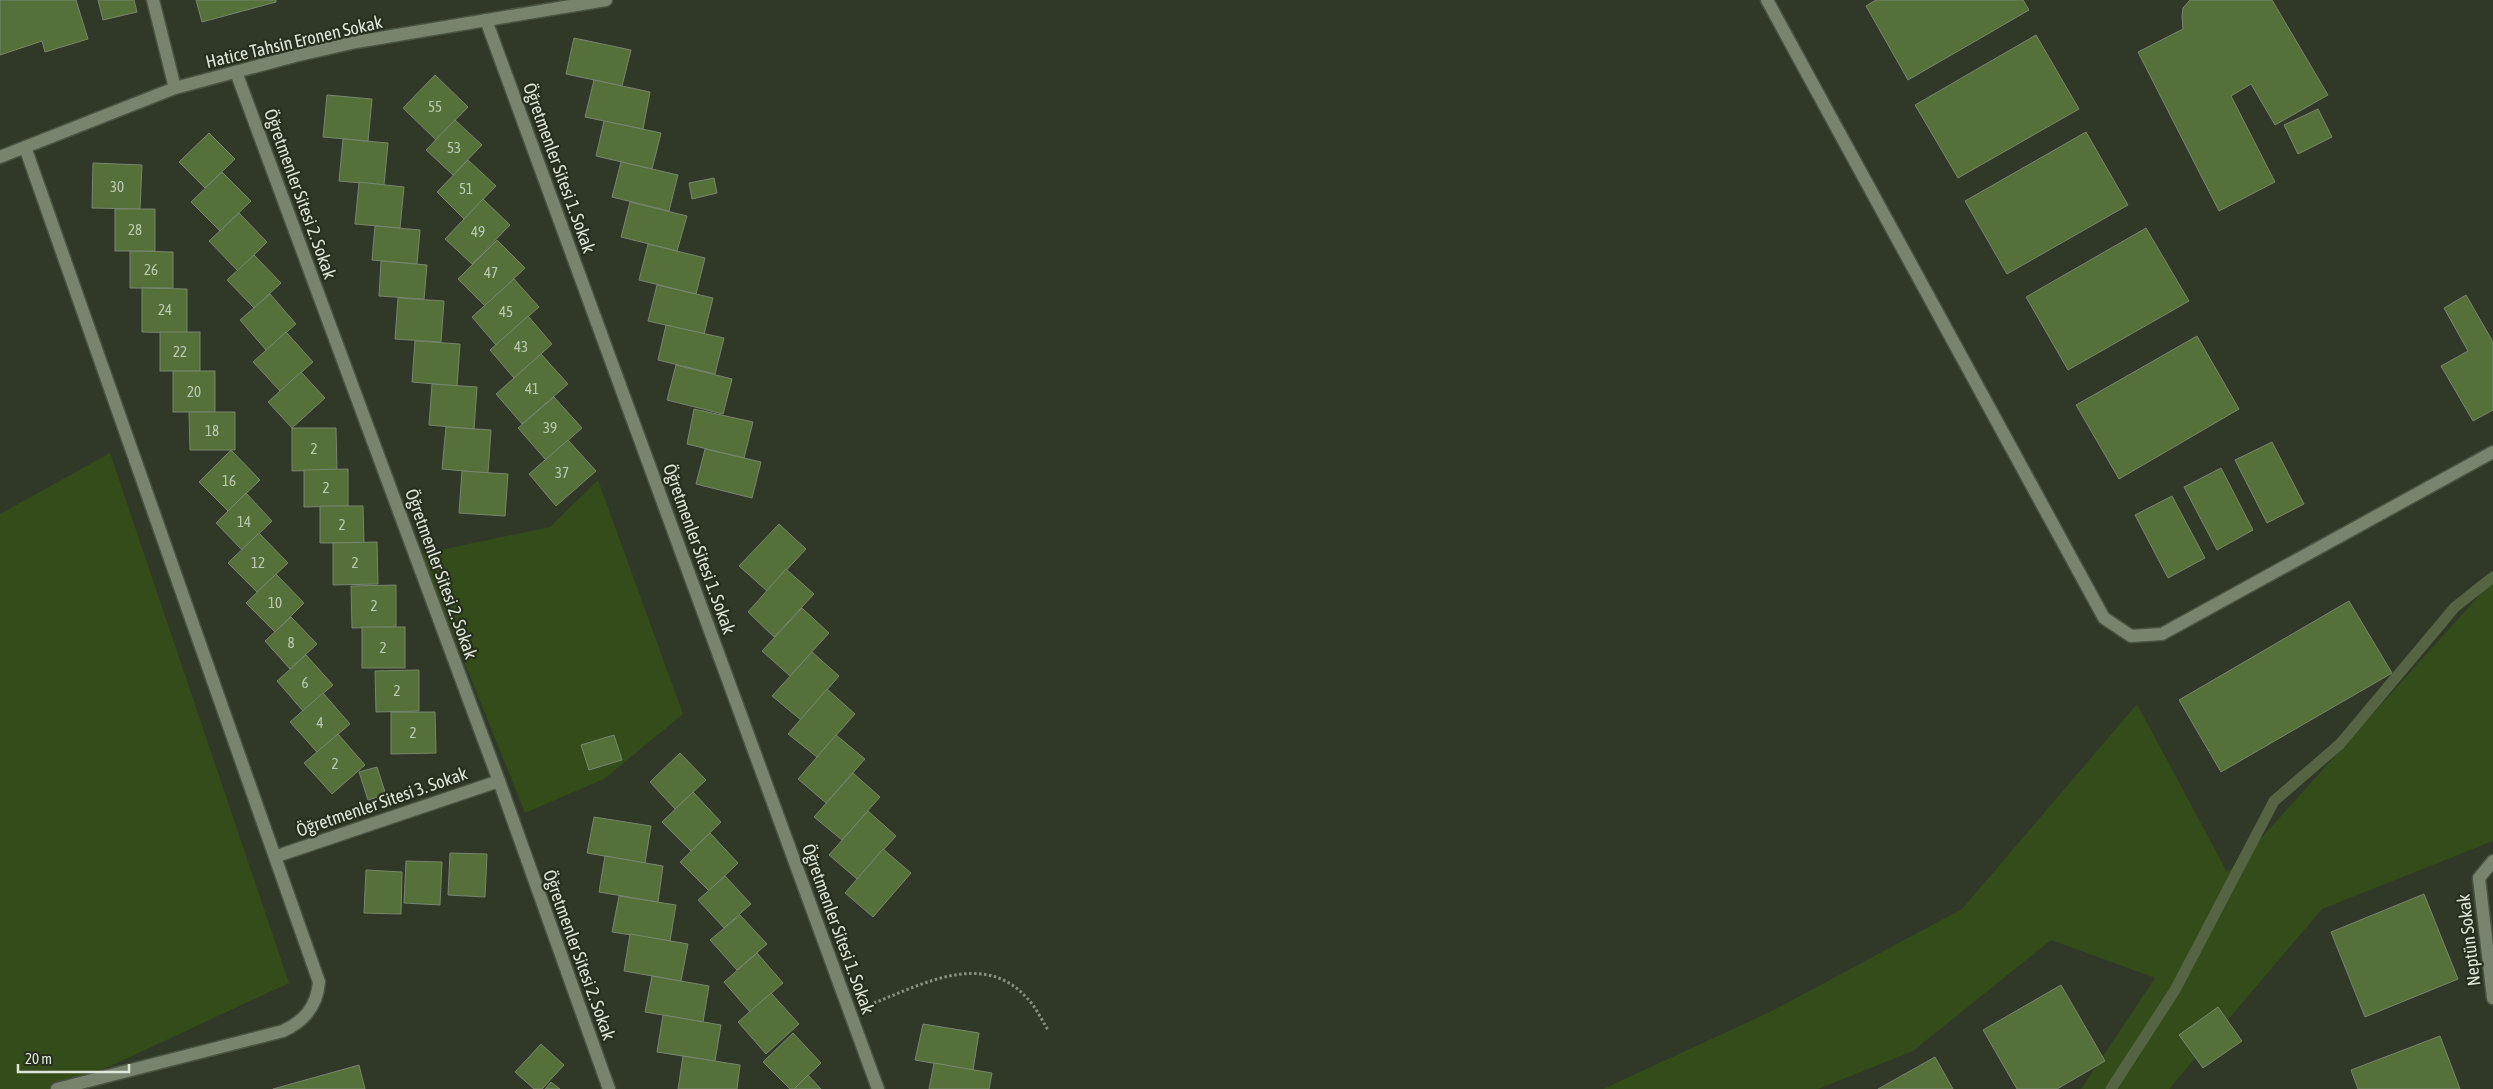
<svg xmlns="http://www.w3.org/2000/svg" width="2493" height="1089" font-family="'Asap Condensed',sans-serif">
  <rect width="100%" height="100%" fill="#303927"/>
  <g fill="#344b1a">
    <path d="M110 453 289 983 61 1089H0V514Z"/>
    <path d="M598 480 683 714 604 779 525 813 421 554 550 527Z"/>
    <path d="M2493 580V841L2322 909 2169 1089H2081L2155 978 2051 940 1913 1051 1818 1089H1603L1774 1010 1962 909 2137 704 2227 872 2247 854Z"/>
  </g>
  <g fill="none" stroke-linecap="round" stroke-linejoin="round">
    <path stroke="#556442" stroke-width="11" d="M2111 1089 2175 990 2274 801 2340 744 2455 607 2493 577"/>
  </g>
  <g fill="#557139" stroke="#798570">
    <path d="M0 0H76L88 39 45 52 42 41 0 55Z"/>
    <path d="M98 0H134L137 12 103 20Z"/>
    <path d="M196 0H276V2L202 22Z"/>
    <path d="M1876 0H2023L2029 10 1908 80 1866 6Z"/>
    <path d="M2190 0H2272L2328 95 2275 125 2251 84 2231 96 2275 182 2219 211 2138 52 2183 29 2182 16 2183 8Z"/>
    <path d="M2036 35 2079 109 1958 178 1915 105Z"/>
    <path d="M574 38 631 50 622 86 566 74Z"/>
    <path d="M435 75 468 107 436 140 403 108Z"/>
    <path d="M594 80 650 92 643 129 585 117Z"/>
    <path d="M327 95 372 99 368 141 323 137Z"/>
    <path d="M2318 109 2332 137 2298 154 2284 125Z"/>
    <path d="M455 120 482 145 453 175 426 150Z"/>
    <path d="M604 121 661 133 652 169 596 156Z"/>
    <path d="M2086 132 2128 205 2007 274 1965 201Z"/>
    <path d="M209 133 235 159 205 188 179 162Z"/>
    <path d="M343 139 388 143 384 185 339 181Z"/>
    <path d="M468 160 496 186 464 219 437 192Z"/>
    <path d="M621 162 678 175 669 211 612 197Z"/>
    <path d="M93 163 142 165 140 209 92 208Z"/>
    <path d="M222 172 251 201 220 231 191 202Z"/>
    <path d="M714 178 717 193 692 199 689 183Z"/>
    <path d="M359 182 404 187 400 228 355 224Z"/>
    <path d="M483 199 510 225 472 264 445 239Z"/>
    <path d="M630 202 687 216 677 251 621 237Z"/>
    <rect x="115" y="209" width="40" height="42"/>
    <path d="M239 213 267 242 238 271 209 241Z"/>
    <path d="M375 226 420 230 417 264 372 260Z"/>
    <path d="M2146 228 2189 301 2068 370 2026 297Z"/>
    <path d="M497 240 525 268 485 306 458 279Z"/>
    <path d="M648 244 705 258 696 294 639 280Z"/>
    <path d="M130 251 173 252V288H130Z"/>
    <path d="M254 255 281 283 254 308 227 280Z"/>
    <path d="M381 261 427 265 424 299 379 296Z"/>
    <path d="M514 279 539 307 496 345 472 317Z"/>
    <path d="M657 285 713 298 704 334 648 321Z"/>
    <path d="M142 288 187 289V333L142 332Z"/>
    <path d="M270 294 296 324 266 350 240 320Z"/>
    <path d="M2466 295 2493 342V410L2473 421 2441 366 2468 351 2444 308Z"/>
    <path d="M398 298 444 301 441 342 395 339Z"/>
    <path d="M528 316 552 344 514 378 490 350Z"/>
    <path d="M666 325 724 338 715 374 658 360Z"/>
    <rect x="160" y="332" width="40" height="39"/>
    <path d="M286 332 313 362 280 391 253 362Z"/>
    <path d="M2197 336 2239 409 2119 479 2076 405Z"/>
    <path d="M415 341 460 344 457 386 412 382Z"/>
    <path d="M541 354 568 384 522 424 496 394Z"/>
    <path d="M676 365 732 379 723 414 667 400Z"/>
    <rect x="173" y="371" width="42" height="41"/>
    <path d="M301 372 325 398 292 428 268 402Z"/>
    <path d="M432 384 477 387 474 429 429 425Z"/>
    <path d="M554 397 582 428 546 460 518 428Z"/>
    <path d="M694 409 753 422 744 458 687 444Z"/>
    <path d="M189 412H235V450H190Z"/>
    <path d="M446 427 491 430 488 473 442 469Z"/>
    <path d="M292 428H336L337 470 292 471Z"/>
    <path d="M568 440 596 471 556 506 529 474Z"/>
    <path d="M2272 442 2304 504 2267 523 2235 460Z"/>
    <path d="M705 449 761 462 752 498 696 484Z"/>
    <path d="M231 450 260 480 228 511 199 482Z"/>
    <path d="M2221 468 2253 530 2217 550 2184 487Z"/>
    <path d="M348 469V506L304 507V470Z"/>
    <path d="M462 471 508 474 505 516 459 513Z"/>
    <path d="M246 493 272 521 242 550 216 523Z"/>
    <path d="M2172 496 2205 558 2168 578 2135 515Z"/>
    <path d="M320 506H363L364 543H320Z"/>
    <path d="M779 524 806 549 767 591 739 566Z"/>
    <path d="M259 533 288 563 257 592 228 563Z"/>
    <path d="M377 542 378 584 333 585V543Z"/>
    <path d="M786 569 814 594 774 637 748 612Z"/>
    <path d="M276 574 304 603 275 632 246 603Z"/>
    <path d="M396 585V627L352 628 351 586Z"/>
    <path d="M2349 601 2392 673 2221 772 2179 700Z"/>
    <path d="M802 608 829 633 790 676 762 651Z"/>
    <path d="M291 617 317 644 290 669 265 641Z"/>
    <rect x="362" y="627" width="43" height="41"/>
    <path d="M812 652 839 676 801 720 772 696Z"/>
    <path d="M306 655 333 685 303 711 277 681Z"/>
    <path d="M419 670V711L376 712 375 671Z"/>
    <path d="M827 689 855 714 817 757 788 734Z"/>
    <path d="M323 693 350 724 317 752 290 722Z"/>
    <path d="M391 712H435L436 753 391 754Z"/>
    <path d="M338 734 365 765 332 794 304 763Z"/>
    <path d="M614 735 622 760 589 770 581 745Z"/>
    <path d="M836 735 865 759 826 803 798 779Z"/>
    <path d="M680 753 706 780 675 809 650 782Z"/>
    <path d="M377 767 386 795 368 800 359 772Z"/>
    <path d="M853 773 880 797 842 840 814 817Z"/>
    <path d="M693 792 721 822 691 851 662 822Z"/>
    <path d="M868 811 896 836 857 879 829 855Z"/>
    <path d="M594 817 651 826 645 863 587 853Z"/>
    <path d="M710 833 738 863 709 891 680 862Z"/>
    <path d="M883 849 911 873 873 917 845 893Z"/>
    <path d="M450 853 487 854 485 897 448 895Z"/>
    <path d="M605 856 663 866 658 902 599 892Z"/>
    <path d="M406 861 442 862 440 905 404 903Z"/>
    <path d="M366 870 402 872 401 914 364 913Z"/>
    <path d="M725 876 751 904 724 928 698 900Z"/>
    <path d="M2424 894 2458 979 2365 1017 2331 932Z"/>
    <path d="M619 896 676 905 670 941 612 932Z"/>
    <path d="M740 915 767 944 737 970 710 940Z"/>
    <path d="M630 934 688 944 681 981 624 971Z"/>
    <path d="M757 953 783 983 750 1012 724 982Z"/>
    <path d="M652 976 709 986 703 1022 645 1012Z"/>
    <path d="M2061 985 2105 1061 2057 1089H2017L1983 1030Z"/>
    <path d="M771 993 799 1024 766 1054 738 1022Z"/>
    <path d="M2218 1007 2242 1041 2203 1068 2179 1035Z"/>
    <path d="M663 1015 721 1025 715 1061 657 1052Z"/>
    <path d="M923 1024 979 1033 973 1070 915 1060Z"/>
    <path d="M793 1033 821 1063 794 1089H790L763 1062Z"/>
    <path d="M2440 1036 2460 1089H2358L2351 1070Z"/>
    <path d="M541 1044 564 1065 542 1089H534L515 1072Z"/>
    <path d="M683 1056 740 1065 737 1089H678Z"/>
    <path d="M1935 1057 1953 1089H1878Z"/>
    <path d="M934 1063 992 1073 989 1089H929Z"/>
    <path d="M359 1065 365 1089H273Z"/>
    <path d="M808 1075 821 1089H794Z"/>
    <path d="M551 1082 560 1089H545Z"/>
  </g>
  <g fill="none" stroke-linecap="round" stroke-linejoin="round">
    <g stroke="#4b5444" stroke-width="15">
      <g id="street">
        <path d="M153 0 175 88"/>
        <path d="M1767 0 2104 618 2131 636 2162 634 2493 452"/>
        <path d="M486 20 878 1089"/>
        <path d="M236 72 499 781 609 1089"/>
        <path d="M25 147 319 982C317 1006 305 1021 283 1031L57 1089"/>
        <path d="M0 157 175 88 295 56 356 42 606 0"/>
        <path d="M277 856 499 781"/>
        <path d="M2493 861 2479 878 2493 998"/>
      </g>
    </g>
    <path stroke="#899082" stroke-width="3" stroke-dasharray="2.5 2.5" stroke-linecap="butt" d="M874 1003C923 984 984 950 1027 998 1036 1007 1041 1019 1048 1030"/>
    <use href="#street" stroke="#78846e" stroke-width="12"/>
  </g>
  <g text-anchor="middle" stroke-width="4.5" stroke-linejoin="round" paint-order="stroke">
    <g font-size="15" fill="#bcc8b1">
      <text x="435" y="112">55</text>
      <text x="454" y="153">53</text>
      <text x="117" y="192">30</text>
      <text x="466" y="194">51</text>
      <text x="135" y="235">28</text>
      <text x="478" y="237">49</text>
      <text x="151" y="275">26</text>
      <text x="491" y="278">47</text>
      <text x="165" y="315">24</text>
      <text x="506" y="317">45</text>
      <text x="521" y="352">43</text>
      <text x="180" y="357">22</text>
      <text x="532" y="394">41</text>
      <text x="194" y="397">20</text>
      <text x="550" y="433">39</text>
      <text x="212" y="436">18</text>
      <text x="314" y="454">2</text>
      <text x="562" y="478">37</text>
      <text x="229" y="486">16</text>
      <text x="326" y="493">2</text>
      <text x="244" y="527">14</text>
      <text x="342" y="530">2</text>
      <text x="258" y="568">12</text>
      <text x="355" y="568">2</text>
      <text x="275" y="608">10</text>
      <text x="374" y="611">2</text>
      <text x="291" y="648">8</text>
      <text x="383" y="653">2</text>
      <text x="305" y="688">6</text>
      <text x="397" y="696">2</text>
      <text x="320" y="728">4</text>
      <text x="413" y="738">2</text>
      <text x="335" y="769">2</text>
    </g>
    <g font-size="18" fill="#dee5d9" stroke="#262f1d">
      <text transform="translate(294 42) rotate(-13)" y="6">Hatice Tahsin Eronen Sokak</text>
      <text transform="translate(559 168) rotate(70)" y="6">Öğretmenler Sitesi 1. Sokak</text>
      <text transform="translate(300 194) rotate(70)" y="6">Öğretmenler Sitesi 2. Sokak</text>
      <text transform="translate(699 549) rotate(70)" y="6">Öğretmenler Sitesi 1. Sokak</text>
      <text transform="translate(441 574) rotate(70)" y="6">Öğretmenler Sitesi 2. Sokak</text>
      <text transform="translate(382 802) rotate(-19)" y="6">Öğretmenler Sitesi 3. Sokak</text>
      <text transform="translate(838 929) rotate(70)" y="6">Öğretmenler Sitesi 1. Sokak</text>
      <text transform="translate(2469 940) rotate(-97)" y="6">Neptün Sokak</text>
      <text transform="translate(579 955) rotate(70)" y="6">Öğretmenler Sitesi 2. Sokak</text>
    </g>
  </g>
  <path d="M18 1064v8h111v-8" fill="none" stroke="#dee5d9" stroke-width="2.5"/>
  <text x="25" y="1064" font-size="15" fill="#dee5d9" stroke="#262f1d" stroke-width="4" paint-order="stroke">20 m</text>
</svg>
